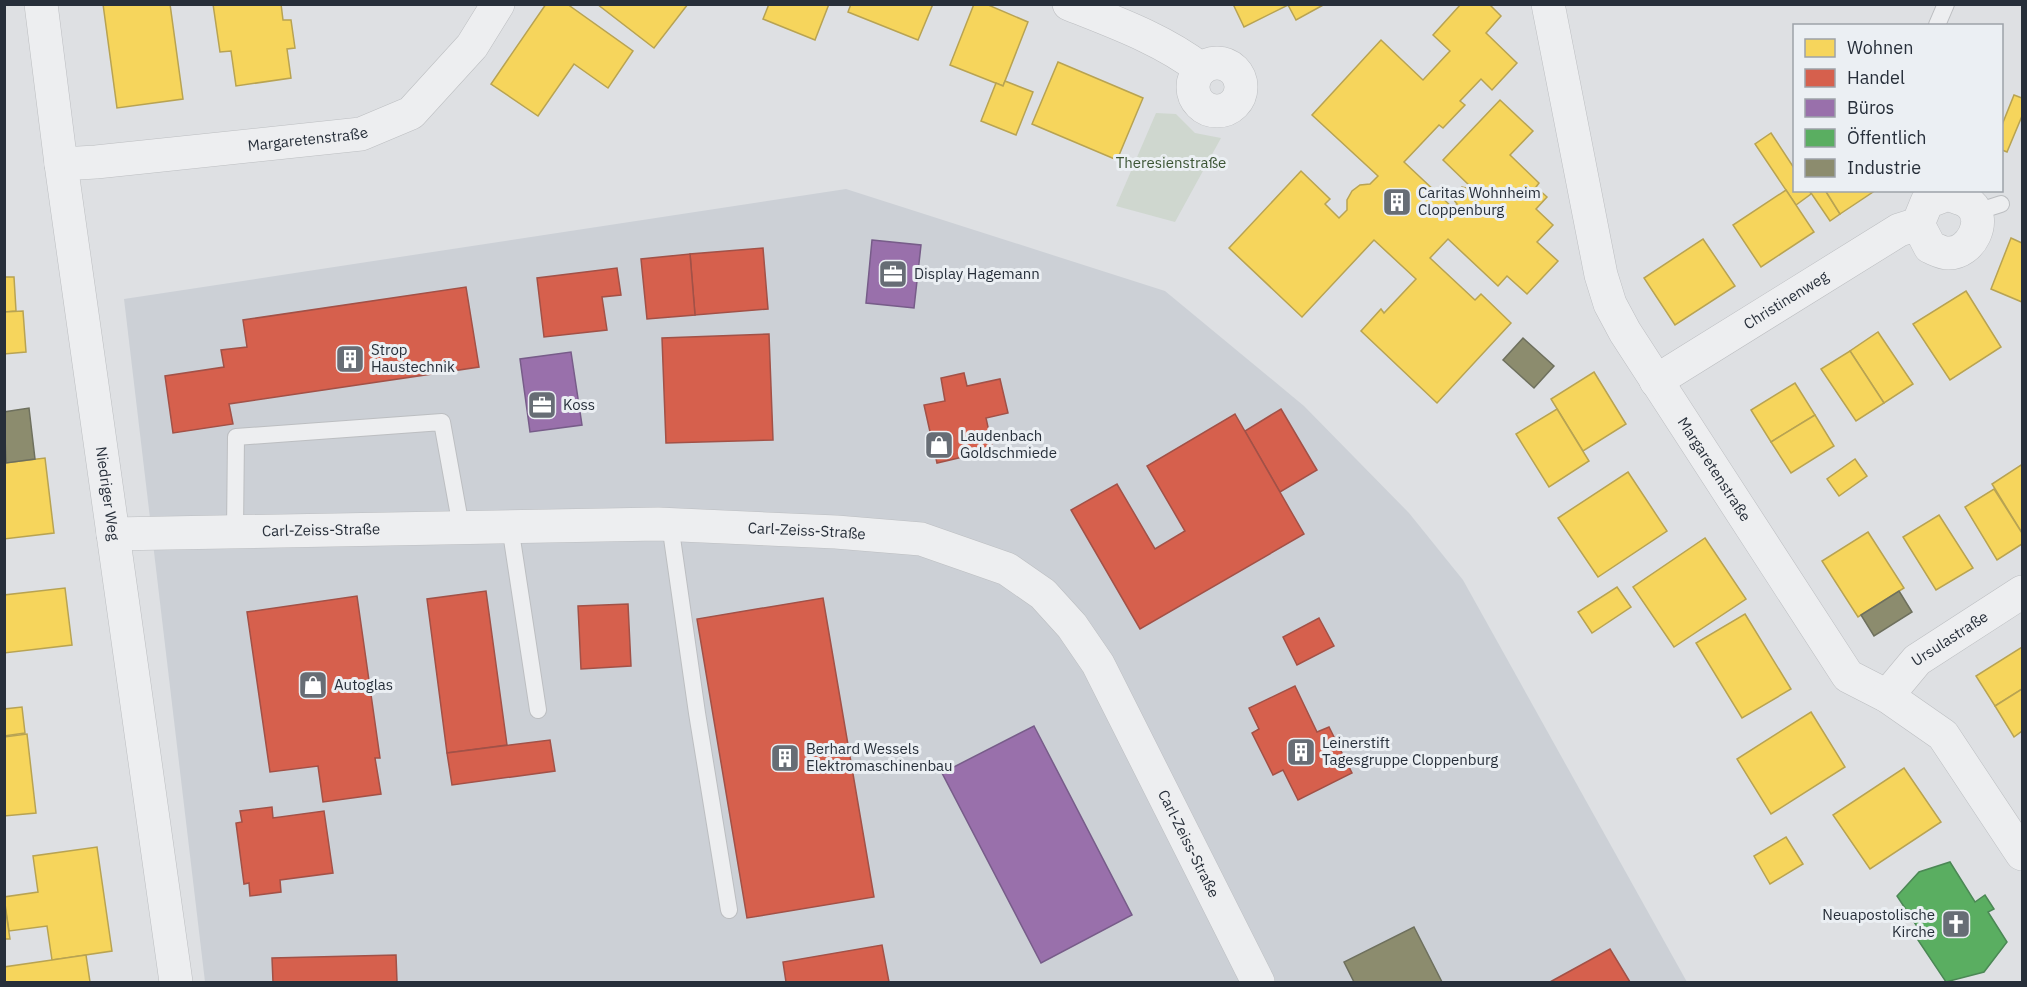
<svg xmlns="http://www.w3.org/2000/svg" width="2027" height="987" font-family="'IBM Plex Sans',sans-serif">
  <rect width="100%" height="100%" fill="#dee0e3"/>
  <path fill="#ccd0d6" d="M846 189 1165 291 1304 406 1409 513 1463 580 1687 982H205L124 299Z"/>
  <path fill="#cfd7cf" d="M1156 113 1176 114 1195 133 1221 138 1175 222 1116 206Z"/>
  <g fill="#f6d55c" stroke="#b8a352" stroke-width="1.5">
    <path d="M103 4H170L183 99 117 108Z"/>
    <path d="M213 4H281L283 20H291L295 48 287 49 291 78 236 86 231 51 220 52Z"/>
    <path d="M546 4H567L633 51 608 88 574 64 538 116 491 84Z"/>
    <path d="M597 4H688L654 48Z"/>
    <path d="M769 4H829L815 40 763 19Z"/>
    <path d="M851 4H933L918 40 848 12Z"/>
    <path d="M974 4H986L1028 22 1003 86 950 65Z"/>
    <path d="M1233 4H1325L1296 20 1288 5 1244 27Z"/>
    <path d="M1461 4H1489L1501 16 1486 33 1517 63 1492 90 1481 79 1460 101 1465 105 1443 128 1439 125 1404 162 1453 208 1457 204 1454 200 1456 191 1462 187 1471 189 1472 188 1443 160 1500 100 1533 131 1510 155 1539 183 1536 187 1547 197 1536 209 1553 225 1537 242 1558 261 1527 294 1507 276 1498 286 1448 239 1430 258 1475 300 1481 294 1511 323 1437 403 1361 331 1381 309 1384 313 1416 279 1374 240 1302 317 1229 248 1301 171 1330 199 1325 204 1339 218 1347 210V200L1352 191 1360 185 1370 184 1378 176 1312 115 1381 40 1423 80 1450 51 1433 35Z"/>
    <path d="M1058 62 1143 98 1117 160 1032 124Z"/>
    <path d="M1005 81 1033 92 1016 135 981 121 996 83 1003 86Z"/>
    <path d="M2014 95 2022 98V116L2007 152 2002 150V125Z"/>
    <path d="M1771 133 1794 168V190H1809L1811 194 1796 205 1755 144Z"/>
    <path d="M1786 190 1814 232 1761 267 1733 225Z"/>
    <path d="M1809 190H1825L1840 214 1830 221Z"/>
    <path d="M1825 190H1876L1840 214Z"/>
    <path d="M2011 238 2022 243V302L1991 289Z"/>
    <path d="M1703 239 1735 286 1675 325 1644 278Z"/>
    <path d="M4 277H14L16 311 4 312Z"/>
    <path d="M1966 291 2001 347 1950 380 1913 324Z"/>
    <path d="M23 311 26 352 4 354V312Z"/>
    <path d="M1878 332 1913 384 1884 403 1850 351Z"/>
    <path d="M1850 351 1884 403 1856 421 1821 369Z"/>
    <path d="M1594 372 1626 424 1583 451 1551 399Z"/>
    <path d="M1795 383 1815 415 1771 442 1751 410Z"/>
    <path d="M1557 409 1589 461 1549 487 1516 434Z"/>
    <path d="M1815 415 1834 446 1791 473 1771 442Z"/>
    <path d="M45 458 54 533 4 539V463Z"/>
    <path d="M1855 459 1867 476 1839 496 1827 479Z"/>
    <path d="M2021 465 2022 467V533L1992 484Z"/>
    <path d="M1628 472 1667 531 1598 577 1558 518Z"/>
    <path d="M1994 489 2022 533V544L1997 560 1965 507Z"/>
    <path d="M1939 515 1973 568 1936 590 1903 537Z"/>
    <path d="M1868 532 1904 588 1858 617 1822 561Z"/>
    <path d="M1705 538 1746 599 1674 647 1633 587Z"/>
    <path d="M1617 587 1631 607 1592 633 1578 612Z"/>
    <path d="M65 588 72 645 4 653V595Z"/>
    <path d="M1745 614 1791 689 1742 718 1696 643Z"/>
    <path d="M2022 647V689L1995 706 1976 676Z"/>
    <path d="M2022 689V731L2014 737 1995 706Z"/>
    <path d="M22 707 25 733 4 736V709Z"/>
    <path d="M1811 712 1845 767 1771 814 1737 759Z"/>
    <path d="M27 734 36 813 4 816V737Z"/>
    <path d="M1904 768 1941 822 1870 869 1833 815Z"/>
    <path d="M1786 837 1803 864 1770 884 1754 856Z"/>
    <path d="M97 847 112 951 52 960 47 926 9 931 4 897 38 892 33 856Z"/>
    <path d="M4 900 10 939H4Z"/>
    <path d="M86 955 90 982H4V967Z"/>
  </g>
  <g fill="#d6604d" stroke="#a25147" stroke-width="1.5">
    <path d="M763 248 768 309 695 315 690 254Z"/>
    <path d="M690 254 695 315 647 319 641 259Z"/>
    <path d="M617 268 621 295 602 297 607 330 544 337 537 278Z"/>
    <path d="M466 287 479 367 229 404 233 424 173 433 165 376 224 367 221 350 247 347 243 320Z"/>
    <path d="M769 334 773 440 666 443 662 338Z"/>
    <path d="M964 373 967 386 1000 379 1008 413 986 418 993 450 937 463 924 405 945 401 941 378Z"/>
    <path d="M1281 409 1317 470 1280 492 1245 431Z"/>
    <path d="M1235 414 1304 534 1140 629 1071 510 1117 484 1155 549 1185 531 1147 466Z"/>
    <path d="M486 591 507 745 447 753 427 599Z"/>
    <path d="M357 596 380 758H375L381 794 323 802 318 766 270 772 247 612Z"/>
    <path d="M823 598 874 897 747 918 697 619Z"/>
    <path d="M628 604 631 666 581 669 578 606Z"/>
    <path d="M1319 618 1334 646 1297 665 1283 637Z"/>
    <path d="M1295 686 1317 732 1329 727 1352 773 1298 800 1283 770 1273 775 1252 733 1259 729 1249 708Z"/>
    <path d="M550 740 555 771 452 785 447 753Z"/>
    <path d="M272 807 273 818 324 811 333 873 280 880 281 892 250 896 249 883 244 884 236 823 242 822 240 811Z"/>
    <path d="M882 945 889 982H786L783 962Z"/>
    <path d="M1610 949 1630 982H1550Z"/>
    <path d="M396 955 397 982H273L272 958Z"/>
  </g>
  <g fill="#9970ab" stroke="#775c89" stroke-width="1.5">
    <path d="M872 240 921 245 914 308 866 303Z"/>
    <path d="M571 352 582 425 530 432 520 359Z"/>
    <path d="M1034 726 1132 915 1041 963 942 773Z"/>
  </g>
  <path fill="#5aae61" stroke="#4b8855" stroke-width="1.5" d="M1950 862 1975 902 1985 895 1994 909 1988 912 2007 942 1984 972 1946 982 1918 940 1924 937 1897 896 1919 872Z"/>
  <g fill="#8c8c6e" stroke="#6e705e" stroke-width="1.5">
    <path d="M1523 338 1554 366 1534 388 1503 360Z"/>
    <path d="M29 408 35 459 6 463 4 412Z"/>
    <path d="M1899 591 1912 612 1874 636 1861 615Z"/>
    <path d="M1414 927 1442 982H1354L1344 962Z"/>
  </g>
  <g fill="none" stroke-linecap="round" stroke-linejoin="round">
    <g stroke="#bcbec1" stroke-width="18">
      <g id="lane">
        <path d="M1937 25 1946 4"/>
        <path d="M1976 212 2001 204"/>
        <path d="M670 524 697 713 729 910"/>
        <path d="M510 526 538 710"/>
        <path d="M235 531 236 437 442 422 461 527"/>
      </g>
    </g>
    <g stroke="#bcbec1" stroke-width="34">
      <g id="street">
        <path id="s1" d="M41 4 61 164 176 982"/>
        <path d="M1069 4C1114 22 1162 39 1201 69"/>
        <path id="s2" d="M1548 4 1601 275 1610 304 1625 332 1848 676 1887 696 1943 735 2022 854"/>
        <circle cx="1217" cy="87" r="24"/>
        <path id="s3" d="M61 164 96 162 361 134 411 113 472 46 498 4"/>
        <path id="s4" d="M1656 381 1899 230 1918 224 1927 202 1948 194C1954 197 1965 199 1970 204 1988 220 1971 254 1948 253 1942 253 1935 249 1930 247L1918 224"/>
        <path id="s5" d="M113 534 658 524 836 532 921 539 1007 569 1043 594 1072 626 1098 664 1258 982"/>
        <path id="s6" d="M1887 696 1917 660 2022 592"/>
      </g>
    </g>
    <use href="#lane" stroke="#edeef0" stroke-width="16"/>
    <use href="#street" stroke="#edeef0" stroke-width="33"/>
  </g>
  <defs>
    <g id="building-square" transform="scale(1.5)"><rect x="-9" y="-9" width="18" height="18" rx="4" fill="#676d75" stroke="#ebeff3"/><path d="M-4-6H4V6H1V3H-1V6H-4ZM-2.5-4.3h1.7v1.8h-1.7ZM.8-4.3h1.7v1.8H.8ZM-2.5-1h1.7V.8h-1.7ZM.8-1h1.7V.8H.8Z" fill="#fff"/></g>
    <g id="office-square" transform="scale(1.5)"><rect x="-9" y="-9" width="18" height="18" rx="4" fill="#676d75" stroke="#ebeff3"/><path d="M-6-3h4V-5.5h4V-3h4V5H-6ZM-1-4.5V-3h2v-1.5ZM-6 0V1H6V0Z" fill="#fff"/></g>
    <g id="shop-square" transform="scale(1.5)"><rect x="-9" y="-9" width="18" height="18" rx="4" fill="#676d75" stroke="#ebeff3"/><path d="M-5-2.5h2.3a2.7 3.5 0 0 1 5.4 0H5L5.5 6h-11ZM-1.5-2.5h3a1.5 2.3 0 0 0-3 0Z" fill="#fff"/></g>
    <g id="church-square" transform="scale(1.5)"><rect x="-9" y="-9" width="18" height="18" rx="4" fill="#676d75" stroke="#ebeff3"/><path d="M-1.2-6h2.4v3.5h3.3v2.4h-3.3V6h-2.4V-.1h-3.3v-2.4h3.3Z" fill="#fff"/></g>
  </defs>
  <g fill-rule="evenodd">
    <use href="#building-square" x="1397" y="202"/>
    <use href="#office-square" x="893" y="274"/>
    <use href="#building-square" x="350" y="359"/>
    <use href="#office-square" x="542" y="405"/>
    <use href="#shop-square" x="939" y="445"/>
    <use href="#shop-square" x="313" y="685"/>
    <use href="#building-square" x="1301" y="752"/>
    <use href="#building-square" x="785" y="758"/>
    <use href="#church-square" x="1956" y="924"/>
  </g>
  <g text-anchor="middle" stroke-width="6" stroke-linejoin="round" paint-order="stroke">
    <g font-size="15" fill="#272f3a" stroke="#ebeff3">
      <text dy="5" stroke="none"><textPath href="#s3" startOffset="248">Margaretenstraße</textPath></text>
      <text dy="5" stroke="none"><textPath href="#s4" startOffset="153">Christinenweg</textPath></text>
      <text dy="5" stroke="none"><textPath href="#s2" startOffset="502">Margaretenstraße</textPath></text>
      <text dy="5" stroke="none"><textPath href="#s1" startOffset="494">Niedriger Weg</textPath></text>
      <text dy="5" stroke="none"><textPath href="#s5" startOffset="208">Carl-Zeiss-Straße</textPath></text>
      <text dy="5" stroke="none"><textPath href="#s5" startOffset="694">Carl-Zeiss-Straße</textPath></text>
      <text dy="5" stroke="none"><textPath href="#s6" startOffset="86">Ursulastraße</textPath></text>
      <text dy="5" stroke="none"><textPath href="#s5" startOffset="1234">Carl-Zeiss-Straße</textPath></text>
    </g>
    <g font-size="15" fill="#3c5535" stroke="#ebeff3">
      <text x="1171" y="168">Theresienstraße</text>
    </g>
    <g font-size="15" fill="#272f3a" stroke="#ebeff3" text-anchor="start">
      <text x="1418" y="198">Caritas Wohnheim<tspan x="1418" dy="17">Cloppenburg</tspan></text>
      <text x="914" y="279">Display Hagemann</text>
      <text x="371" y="355">Strop<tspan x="371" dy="17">Haustechnik</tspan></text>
      <text x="563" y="410">Koss</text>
      <text x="960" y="441">Laudenbach<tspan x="960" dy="17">Goldschmiede</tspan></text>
      <text x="334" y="690">Autoglas</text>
      <text x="1322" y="748">Leinerstift<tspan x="1322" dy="17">Tagesgruppe Cloppenburg</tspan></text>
      <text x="806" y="754">Berhard Wessels<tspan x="806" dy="17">Elektromaschinenbau</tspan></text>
      <text x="1935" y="920" text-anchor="end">Neuapostolische<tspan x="1935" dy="17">Kirche</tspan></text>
    </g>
  </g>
  <rect width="2027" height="987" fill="none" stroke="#272f3a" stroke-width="12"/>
  <rect x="1793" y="24" width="210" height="168" fill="#ebeff3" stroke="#9da2a9" stroke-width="1.5"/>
  <rect x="1805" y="39" width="30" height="18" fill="#f6d55c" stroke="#9da2a9" stroke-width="1.5"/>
  <text x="1847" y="54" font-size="18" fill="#272f3a">Wohnen</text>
  <rect x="1805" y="69" width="30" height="18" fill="#d6604d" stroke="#9da2a9" stroke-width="1.5"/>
  <text x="1847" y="84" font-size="18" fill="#272f3a">Handel</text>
  <rect x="1805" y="99" width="30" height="18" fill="#9970ab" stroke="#9da2a9" stroke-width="1.5"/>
  <text x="1847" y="114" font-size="18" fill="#272f3a">Büros</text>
  <rect x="1805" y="129" width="30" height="18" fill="#5aae61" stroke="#9da2a9" stroke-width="1.5"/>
  <text x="1847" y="144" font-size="18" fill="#272f3a">Öffentlich</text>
  <rect x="1805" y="159" width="30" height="18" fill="#8c8c6e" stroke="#9da2a9" stroke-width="1.5"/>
  <text x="1847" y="174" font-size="18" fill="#272f3a">Industrie</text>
</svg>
